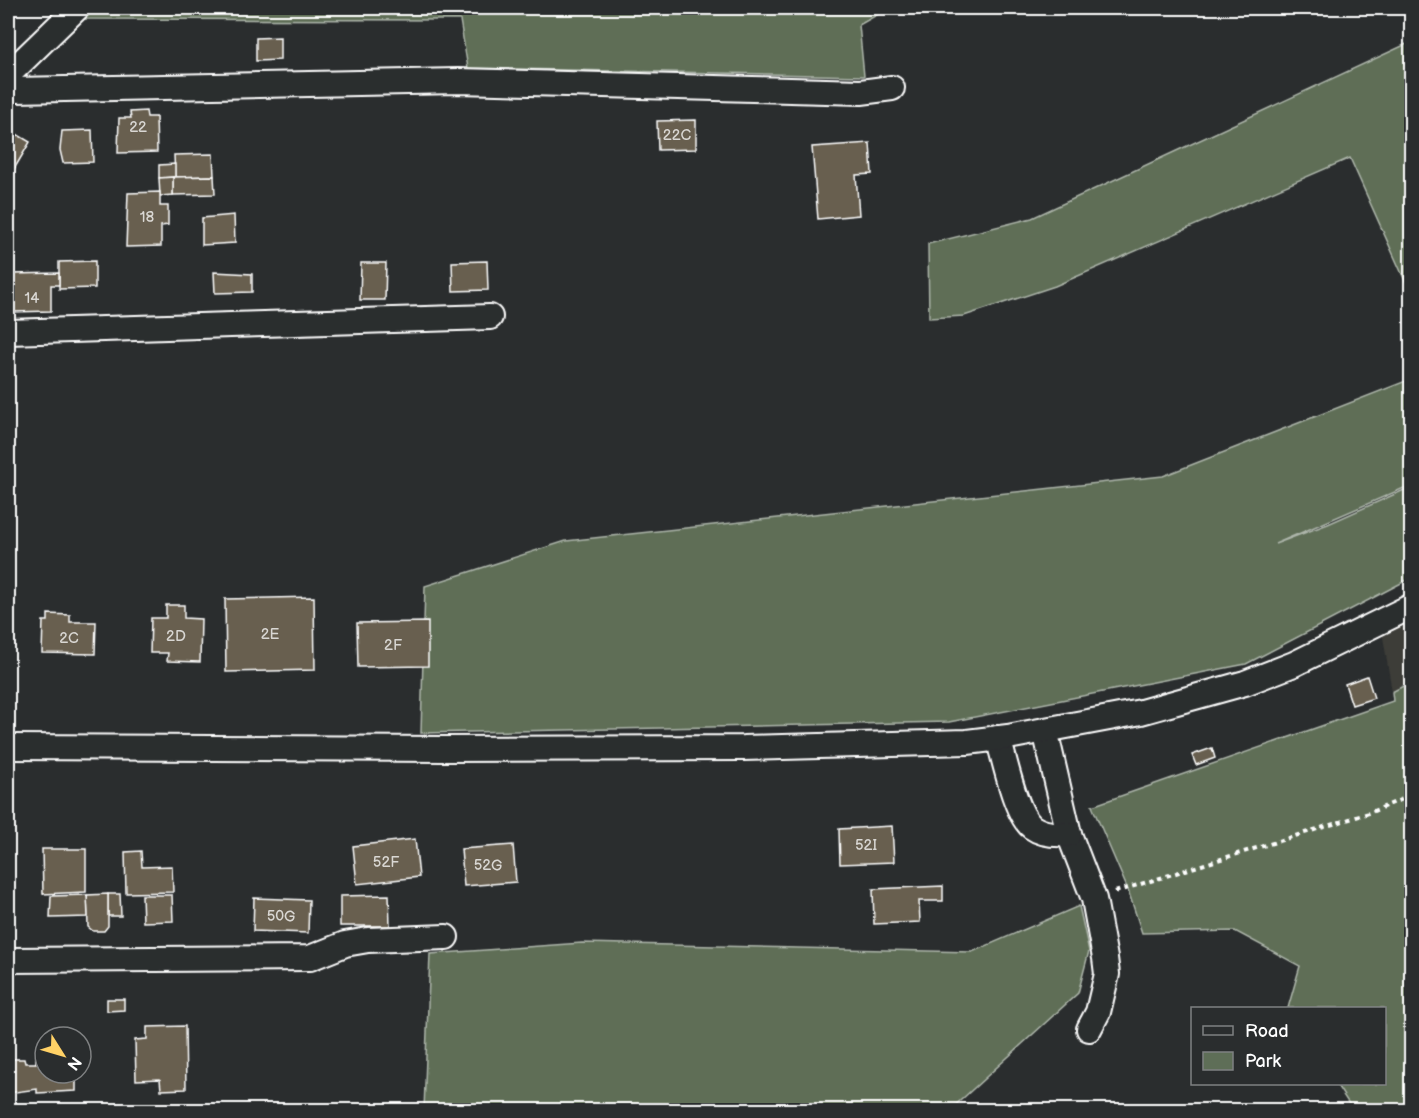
<svg xmlns="http://www.w3.org/2000/svg" width="1419" height="1118" font-family="'Balsamiq Sans',sans-serif">
  <rect width="100%" height="100%" fill="#2a2d2e"/>
  <filter id="ink" filterUnits="userSpaceOnUse"><feTurbulence type="fractalNoise" baseFrequency=".0167" numOctaves="2"/><feDisplacementMap in="SourceGraphic" scale="12" xChannelSelector="R" yChannelSelector="G"/><feConvolveMatrix kernelMatrix="1 2 1 2 8 2 1 2 1" color-interpolation-filters="sRGB"/></filter>
  <g filter="url(#ink)">
    <path fill="#3c3c38" d="M1411 616V682L1392 692 1382 631Z"/>
    <g fill="#5e6e57" stroke="#aeb6ab" stroke-width="1.5">
      <path d="M95 8H889L859 25 864 76 468 68 460 20 83 19Z"/>
      <path d="M1411 42V294L1350 158 1055 286 964 316 929 318 928 244 1032 218Z"/>
      <path d="M1411 379V485L1275 544 1328 524 1411 487V578L1246 664 949 722 421 733 425 586 566 541 1163 476Z"/>
      <path d="M1411 682V1110H1353L1336 1084H1384V1008H1288L1300 966 1235 931 1142 933 1128 890 1092 806 1393 701 1392 692Z"/>
      <path d="M1079 906 1089 951 1078 993 950 1110H424L430 954 582 943 972 952Z"/>
    </g>
    <g fill="#675f4f" stroke="#fff" stroke-width="1.5">
      <path d="M280 37V60L256 61V38Z"/>
      <path d="M146 111 147 117H156L157 152 118 153 119 118H131L130 112Z"/>
      <path d="M696 120V149L658 150 657 121Z"/>
      <path d="M8 129 30 142 10 176 8 174Z"/>
      <path d="M92 130 93 162 63 163 60 150 62 131Z"/>
      <path d="M870 143 872 174 856 175 859 215 818 219 812 147Z"/>
      <path d="M213 154 214 176 175 177 174 155Z"/>
      <path d="M175 164V177L159 178V165Z"/>
      <path d="M214 176 215 194 173 195V177Z"/>
      <path d="M173 177V195L160 196 159 178Z"/>
      <path d="M160 192V206H168V225L161 226V246L126 247 128 193Z"/>
      <path d="M234 215 235 243 202 245V218Z"/>
      <path d="M95 261V288L59 289V262Z"/>
      <path d="M487 261 488 290 453 291 452 262Z"/>
      <path d="M361 263H386L385 300H360Z"/>
      <path d="M214 272 252 274V292L215 293Z"/>
      <path d="M59 273V285H51V311L13 312 12 274Z"/>
      <path d="M314 597 315 670 226 672 225 599Z"/>
      <path d="M166 605H184V618L201 619 200 662 167 661 168 653H150L151 618H166Z"/>
      <path d="M48 614 70 615V622H96L95 654 42 653 43 621H48Z"/>
      <path d="M428 622V666L358 667 357 623Z"/>
      <path d="M1367 676 1374 698 1352 705 1345 684Z"/>
      <path d="M1212 748 1215 758 1196 765 1192 755Z"/>
      <path d="M892 826 894 862 840 864 839 829Z"/>
      <path d="M415 839 419 877 357 884 353 846Z"/>
      <path d="M513 845 516 882 464 886 461 849Z"/>
      <path d="M42 849H86V892L43 894Z"/>
      <path d="M141 851 142 867 172 866 173 892 126 893 125 852Z"/>
      <path d="M943 886V901H919L920 922 874 924 873 889Z"/>
      <path d="M108 894H120L121 916H108Z"/>
      <path d="M108 894V926L104 931H93L88 927 87 895Z"/>
      <path d="M87 895 88 917 50 918 51 896Z"/>
      <path d="M142 895H172L173 921 143 922Z"/>
      <path d="M389 895 390 926H340V896Z"/>
      <path d="M254 898 309 900 308 933 253 931Z"/>
      <path d="M107 999H124V1010L107 1011Z"/>
      <path d="M185 1026 186 1089 161 1090 160 1079 136 1080 135 1040 147 1039V1027Z"/>
      <path d="M36 1058H45V1073H76V1091L37 1093V1089L8 1093V1059H24L25 1063H36Z"/>
    </g>
    <g fill="none" stroke-linecap="round" stroke-linejoin="round">
      <g stroke="#fff" stroke-width="28">
        <g id="minor">
          <path d="M8 75 77 8"/>
          <path d="M8 82 15 90 458 81 861 92 892 88"/>
          <path d="M8 332 490 317"/>
          <path d="M1045 730 1069 834 1094 899 1105 958 1107 974 1098 1012 1089 1029"/>
          <path d="M998 738C1005 760 1015 814 1032 827 1043 835 1057 835 1069 834"/>
          <path d="M8 747 445 749 743 748 967 742 1008 737 1141 712 1245 683 1294 664 1412 606"/>
          <path d="M8 960 310 958 345 944 368 940 446 937"/>
        </g>
      </g>
      <path stroke="#fff" stroke-width="4" stroke-dasharray="4.5 4.5" stroke-linecap="butt" d="M1115 892 1369 813 1412 795"/>
      <use href="#minor" stroke="#2a2d2e" stroke-width="24"/>
    </g>
  </g>
  <g text-anchor="middle" stroke-width="5" stroke-linejoin="round" paint-order="stroke">
    <g font-size="15" fill="#d9d7d3">
      <text x="138" y="132">22</text>
      <text x="677" y="140">22C</text>
      <text x="147" y="222">18</text>
      <text x="32" y="303">14</text>
      <text x="270" y="639">2E</text>
      <text x="176" y="641">2D</text>
      <text x="69" y="643">2C</text>
      <text x="393" y="650">2F</text>
      <text x="866" y="850">52I</text>
      <text x="386" y="867">52F</text>
      <text x="488" y="870">52G</text>
      <text x="281" y="921">50G</text>
    </g>
  </g>
  <rect width="1419" height="1118" fill="none" stroke="#2a2d2e" stroke-width="30"/>
  <rect x="15" y="15" width="1389" height="1088" fill="none" stroke="#fff" stroke-width="2" filter="url(#ink)"/>
  <rect x="1191" y="1007" width="195" height="78" fill="#2a2d2e" stroke="#7f8182" stroke-width="1.5"/>
  <rect x="1203" y="1026" width="30" height="9" fill="#2a2d2e" stroke="#7f8182" stroke-width="1.5"/>
  <text x="1245" y="1037" font-size="18" fill="#ffffff">Road</text>
  <rect x="1203" y="1052" width="30" height="18" fill="#5e6e57" stroke="#7f8182" stroke-width="1.5"/>
  <text x="1245" y="1067" font-size="18" fill="#ffffff">Park</text>
  <g transform="translate(63 1055) rotate(127)"><circle r="28" fill="#2a2d2e" stroke="#7f8182" stroke-width="1.5"/>
  <path d="M0-4.5L10 22L0 15L-10 22Z" fill="#ffd166"/>
  <text y="-9" font-size="16" font-weight="bold" text-anchor="middle" fill="#ffffff">N</text>
  </g>
</svg>
